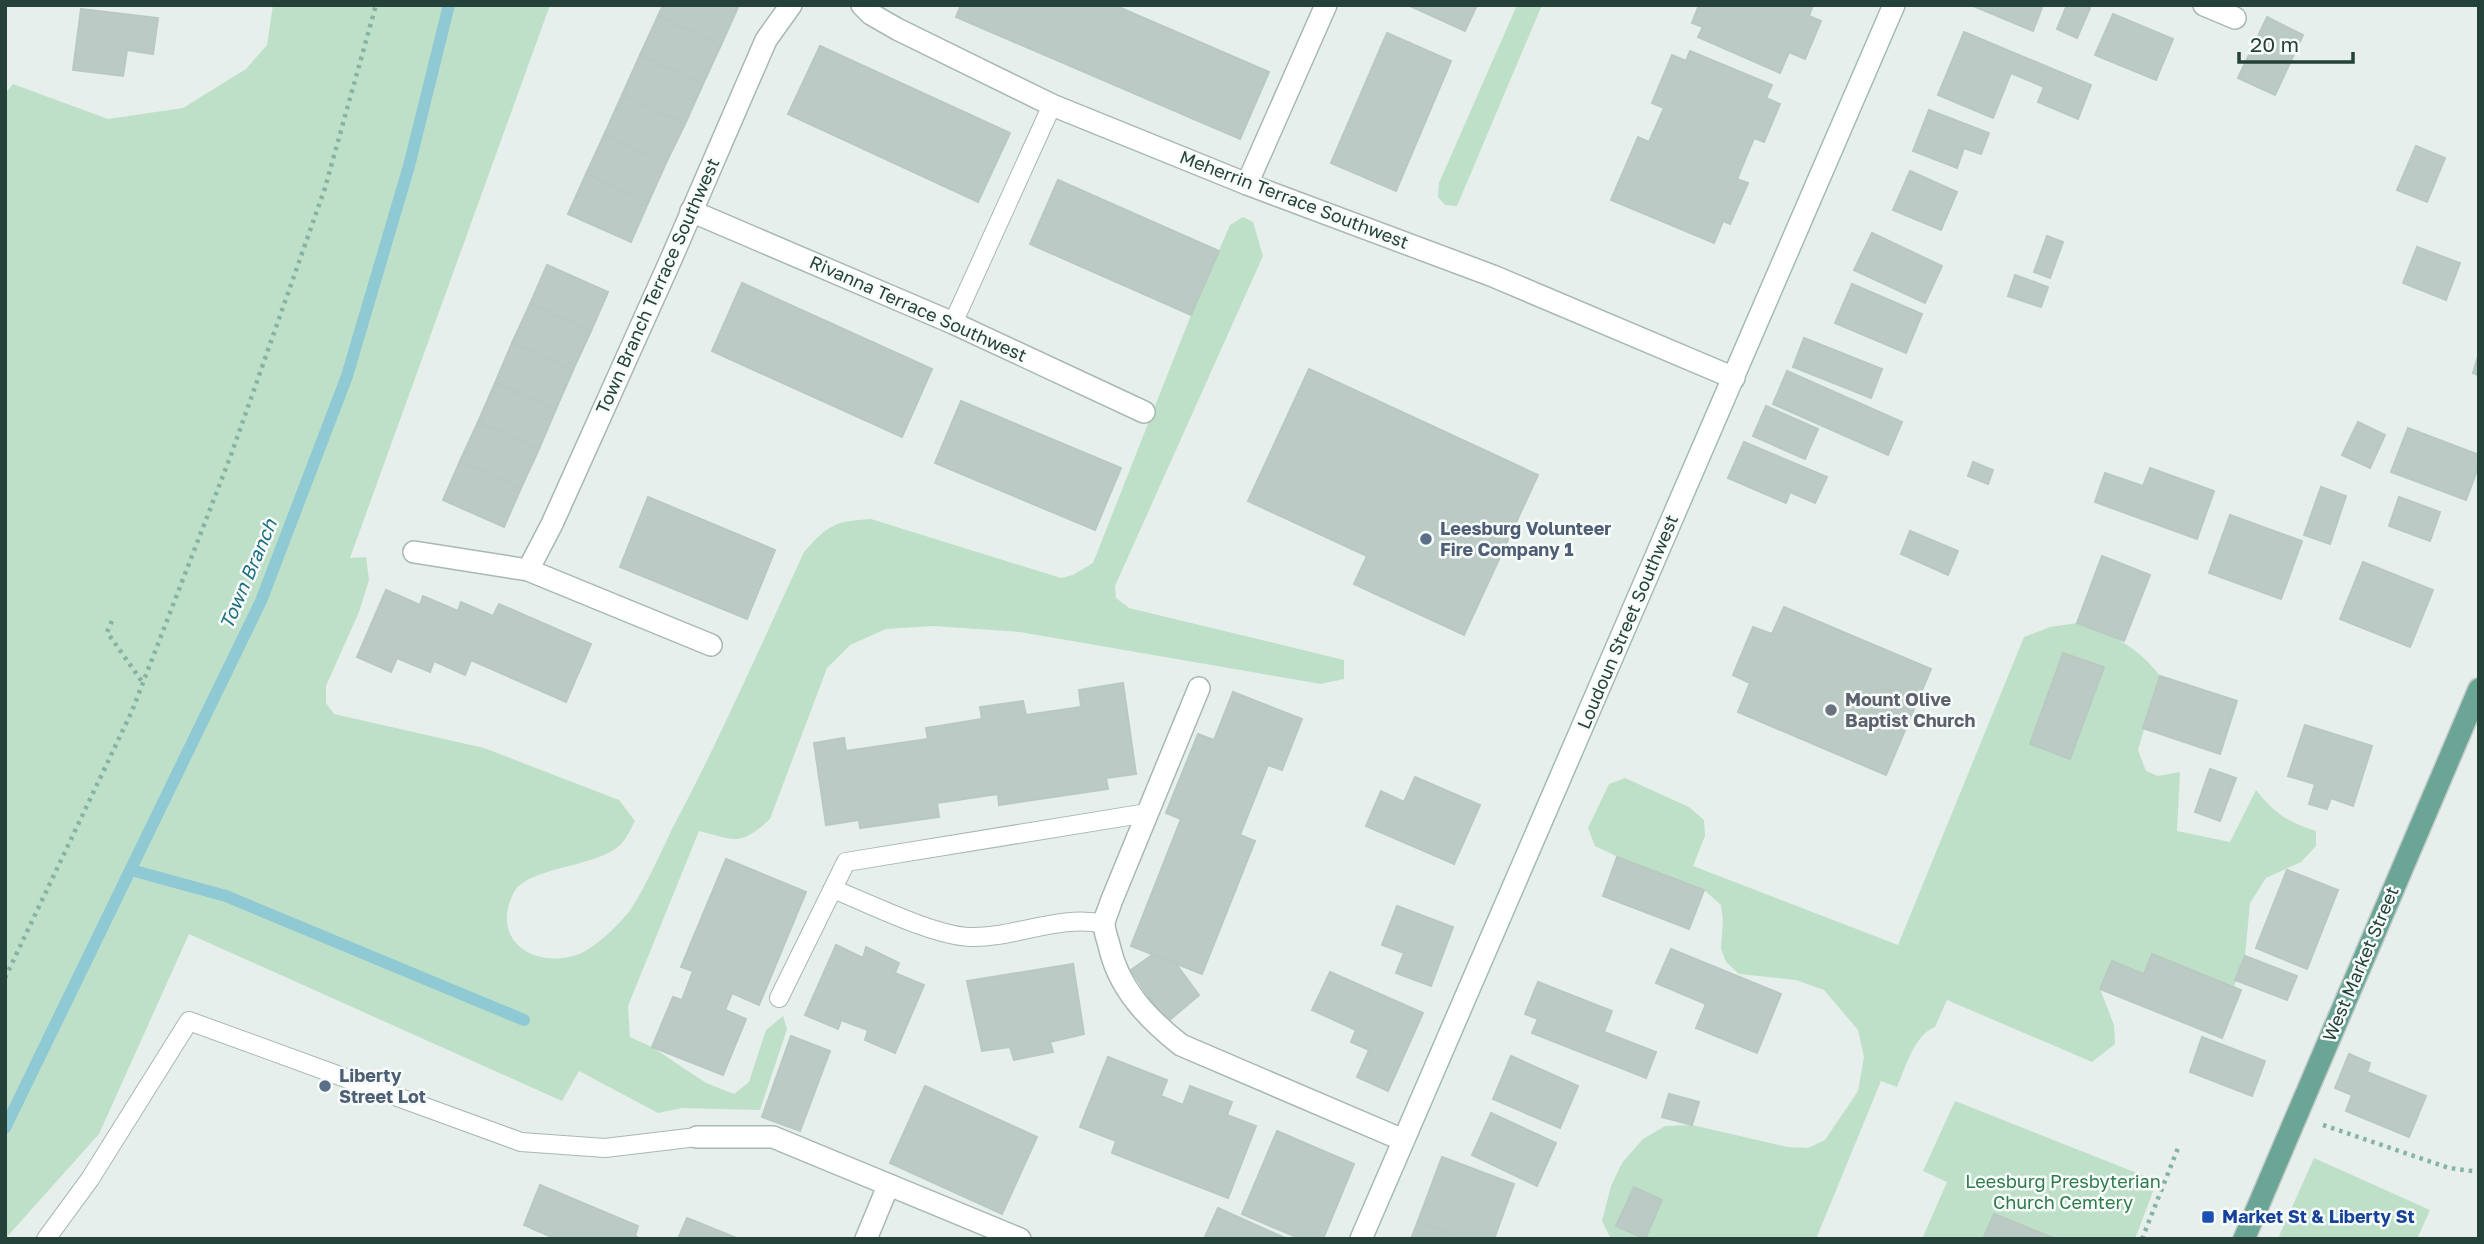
<svg xmlns="http://www.w3.org/2000/svg" width="2484" height="1244" font-family="'Golos Text',sans-serif">
  <rect width="100%" height="100%" fill="#e6efeb"/>
  <g fill="#bfe0c8" fill-rule="evenodd">
    <path d="M273 5H550L350 558 366 557 369 580 359 612 326 686V703L334 714 484 748 619 800 635 821C631 828 627 838 621 844 598 868 526 866 513 894 490 942 536 970 579 954 595 948 621 923 631 909 647 884 659 856 672 829 720 739 761 645 804 552 828 525 835 521 871 519L1061 578 1073 575 1093 563 1191 315 1230 225 1243 217 1253 222 1263 256 1115 586 1116 598 1129 608 1344 660V679L1321 684 1020 632 933 626 886 629 850 645 827 668 770 819C740 847 735 840 699 831L628 1006 630 1037 652 1047 706 1083 734 1094 749 1082 766 1030 783 1016 787 1029 760 1110 682 1108 658 1113 579 1071 562 1101 189 934 99 1134 5 1239V94L13 84 108 119 183 108 246 69 267 45Z"/>
    <path d="M1517 5H1542L1457 206 1445 205 1438 197 1439 183Z"/>
    <path d="M2077 623C2114 637 2134 643 2160 676L2138 750 2146 771 2158 776 2180 772 2177 831 2230 842 2256 790C2275 814 2288 822 2316 831V846L2301 862 2266 878 2250 903 2245 956 2234 987 2152 954 2144 974 2100 989 2114 1025 2115 1044 2092 1062 1947 1000 1935 1027C1914 1035 1906 1067 1897 1087L1881 1081 1816 1239H1645L1617 1226 1644 1239H1611L1602 1221 1611 1186 1622 1163 1643 1139 1665 1126 1692 1125 1788 1147 1808 1148 1825 1140 1858 1091 1864 1057 1858 1030 1824 990 1796 980 1739 974 1726 962 1721 949 1723 921 1721 905 1704 890 1618 857 1595 846 1588 828 1609 784 1625 778 1689 807 1704 820 1705 836 1693 866 1898 945 2024 637 2050 627ZM2063 653 2104 668 2070 759 2030 744Z"/>
    <path d="M1955 1101 2157 1181 2135 1239H2056L1994 1214 1983 1239H1922L1947 1182 1923 1171Z"/>
    <path d="M2314 1158 2430 1210 2417 1239H2285L2279 1236Z"/>
  </g>
  <g fill="none" stroke-linecap="round" stroke-linejoin="round">
    <g stroke="#8ec9d4" stroke-width="12">
      <path d="M131 870 226 896 524 1020"/>
      <path d="M5 1128 261 601 347 376 409 166 449 5"/>
    </g>
  </g>
  <g fill="#bbcac4" stroke="#b8c9c2" stroke-width="2">
    <path d="M663 5H739L721 45 658 16Z"/>
    <path d="M961 5H1114L1269 72 1240 139 956 17Z"/>
    <path d="M1408 5H1477L1465 31Z"/>
    <path d="M1699 5H1813L1809 16 1821 21 1805 59 1789 52 1780 73 1698 37 1703 27 1692 23Z"/>
    <path d="M1971 5H2043L2033 31Z"/>
    <path d="M2067 5H2084L2090 8 2077 38 2057 29Z"/>
    <path d="M81 9 158 18 153 54 127 50 123 76 73 70Z"/>
    <path d="M2113 14 2173 39 2156 80 2095 55Z"/>
    <path d="M658 16 721 45 703 84 640 55Z"/>
    <path d="M2267 17 2303 35 2275 95 2238 78Z"/>
    <path d="M1964 32 2091 85 2078 119 2038 102 2044 87 2011 73 1993 118 1938 95Z"/>
    <path d="M1387 33 1451 61 1396 191 1331 163Z"/>
    <path d="M820 46 1010 133 978 202 788 114Z"/>
    <path d="M1690 51 1772 85 1766 98 1780 104 1764 142 1754 138 1737 179 1748 183 1730 224 1723 221 1714 243 1611 200 1638 137 1649 142 1664 108 1652 103 1672 55 1686 61Z"/>
    <path d="M640 55 703 84 685 124 622 95Z"/>
    <path d="M622 95 685 124 666 163 604 135Z"/>
    <path d="M1929 110 1989 133 1981 154 1964 148 1957 168 1913 151Z"/>
    <path d="M604 135 666 163 648 203 586 174Z"/>
    <path d="M2416 146 2445 158 2427 202 2397 190Z"/>
    <path d="M1910 171 1957 192 1941 230 1893 210Z"/>
    <path d="M586 174 648 203 631 242 568 214Z"/>
    <path d="M1058 180 1219 251 1191 315 1030 244Z"/>
    <path d="M1872 233 1942 266 1925 303 1854 270Z"/>
    <path d="M2047 236 2063 242 2050 278 2034 272Z"/>
    <path d="M2417 247 2460 263 2446 300 2403 283Z"/>
    <path d="M547 265 608 292 591 331 530 304Z"/>
    <path d="M2015 275 2048 287 2041 307 2008 296Z"/>
    <path d="M742 283 932 369 902 437 712 351Z"/>
    <path d="M1852 284 1922 314 1906 353 1835 323Z"/>
    <path d="M530 304 591 331 573 370 512 343Z"/>
    <path d="M1804 338 1882 369 1871 398 1793 367Z"/>
    <path d="M512 343 573 370 556 409 495 383Z"/>
    <path d="M2479 353V375L2473 373Z"/>
    <path d="M1309 369 1538 475 1464 635 1354 584 1367 556 1248 501Z"/>
    <path d="M1787 371 1902 422 1888 455 1773 404Z"/>
    <path d="M495 383 556 409 539 449 478 422Z"/>
    <path d="M961 401 1121 468 1095 530 935 463Z"/>
    <path d="M1766 406 1818 429 1805 459 1753 436Z"/>
    <path d="M478 422 539 449 521 488 460 461Z"/>
    <path d="M2358 422 2385 435 2370 468 2342 455Z"/>
    <path d="M2408 428 2479 455V465L2466 500 2391 472Z"/>
    <path d="M1744 442 1827 477 1815 503 1790 492 1786 503 1728 478Z"/>
    <path d="M460 461 521 488 504 527 443 500Z"/>
    <path d="M1973 462 1993 470 1988 484 1968 476Z"/>
    <path d="M2150 468 2214 491 2197 539 2095 502 2105 473 2143 486Z"/>
    <path d="M2321 487 2346 496 2330 544 2304 535Z"/>
    <path d="M648 497 775 550 747 619 620 567Z"/>
    <path d="M2399 497 2440 512 2430 541 2389 526Z"/>
    <path d="M2230 515 2302 541 2281 599 2209 573Z"/>
    <path d="M1910 531 1958 551 1948 575 1901 554Z"/>
    <path d="M2102 556 2150 575 2124 641 2077 623Z"/>
    <path d="M2363 562 2433 590 2410 647 2340 619Z"/>
    <path d="M386 590 420 605 423 596 458 611 461 602 493 616 499 604 591 644 566 702 471 660 465 675 434 661 430 672 397 658 391 672 357 657Z"/>
    <path d="M1784 607 1931 669 1886 775 1738 712 1750 683 1733 675 1753 627 1772 634Z"/>
    <path d="M2063 653 2104 667 2070 759 2030 744Z"/>
    <path d="M2160 676 2237 701 2220 754 2143 728Z"/>
    <path d="M1123 683 1136 774 1106 778 1108 789 999 805 998 794 937 803 939 817 860 828 859 820 826 825 814 743 844 738 846 751 928 739 926 728 982 719 980 707 1023 701 1026 715 1081 707 1079 690Z"/>
    <path d="M1233 692 1302 719 1282 770 1268 765 1240 835 1255 841 1202 974 1131 946 1181 819 1166 813 1198 734 1214 740Z"/>
    <path d="M2305 725 2372 746 2353 806 2331 798 2327 809 2309 804 2315 784 2288 776Z"/>
    <path d="M2210 769 2236 778 2220 821 2195 812Z"/>
    <path d="M1415 777 1480 805 1454 864 1366 826 1381 791 1404 802Z"/>
    <path d="M1617 857 1704 890 1689 929 1603 896Z"/>
    <path d="M726 859 806 892 759 1005 732 993 725 1010 746 1019 723 1075 652 1047 673 997 682 1000 693 971 681 967Z"/>
    <path d="M2287 870 2338 890 2307 969 2256 948Z"/>
    <path d="M1397 906 1453 927 1431 986 1396 973 1404 953 1382 945Z"/>
    <path d="M836 945 863 958 866 947 899 963 895 973 924 985 895 1053 865 1040 868 1030 841 1020 838 1029 805 1015Z"/>
    <path d="M1671 949 1781 994 1757 1053 1696 1028 1706 1004 1656 983Z"/>
    <path d="M2152 954 2241 990 2222 1038 2100 989 2112 961 2144 974Z"/>
    <path d="M1152 955 1176 964 1199 995 1166 1023 1131 970Z"/>
    <path d="M2245 956 2297 976 2287 1000 2235 980Z"/>
    <path d="M1073 964 1084 1034 1050 1042 1053 1052 1014 1060 1010 1047 982 1051 967 981Z"/>
    <path d="M1330 972 1423 1013 1388 1091 1357 1077 1369 1050 1351 1042 1356 1030 1312 1010Z"/>
    <path d="M1538 982 1612 1011 1604 1032 1656 1052 1646 1078 1532 1033 1538 1019 1525 1014Z"/>
    <path d="M791 1036 830 1051 800 1131 762 1117Z"/>
    <path d="M2202 1037 2265 1061 2252 1096 2190 1072Z"/>
    <path d="M2349 1054 2370 1063 2367 1072 2426 1096 2409 1137 2346 1111 2352 1095 2335 1088Z"/>
    <path d="M1511 1056 1578 1086 1560 1128 1493 1099Z"/>
    <path d="M1108 1057 1167 1080 1161 1096 1183 1105 1190 1086 1232 1102 1227 1115 1256 1126 1228 1198 1112 1153 1116 1141 1080 1127Z"/>
    <path d="M925 1086 1037 1137 1002 1214 890 1163Z"/>
    <path d="M1669 1094 1699 1102 1692 1125 1662 1117Z"/>
    <path d="M1491 1113 1556 1143 1537 1186 1472 1155Z"/>
    <path d="M1277 1131 1354 1164 1323 1239H1301L1242 1214Z"/>
    <path d="M1442 1157 1514 1184 1494 1239H1465L1418 1221Z"/>
    <path d="M540 1185 638 1226 635 1236 641 1239H556L524 1225Z"/>
    <path d="M1634 1187 1662 1200 1645 1239 1616 1226Z"/>
    <path d="M1218 1208 1287 1239H1204Z"/>
    <path d="M1994 1214 2056 1239H1983Z"/>
    <path d="M687 1218 739 1239H678Z"/>
    <path d="M1418 1221 1465 1239H1411Z"/>
  </g>
  <g fill="none" stroke-linecap="round" stroke-linejoin="round">
    <g stroke="#a8b8b2" stroke-width="20">
      <g id="lane">
        <path d="M953 323 1052 105"/>
        <path d="M833 889C868 903 934 936 970 937 1015 938 1060 914 1104 924"/>
        <path d="M779 998 846 862 1147 813"/>
        <path d="M46 1239 90 1179 189 1021 521 1142 605 1148 697 1137"/>
      </g>
    </g>
    <g stroke="#a8b8b2" stroke-width="24">
      <g id="street">
        <path d="M862 5 871 14 897 29 1052 105 1247 184 1493 276 1734 378"/>
        <path d="M2204 5 2235 18"/>
        <path d="M1247 184 1326 5"/>
        <path d="M691 211 953 323 1144 412"/>
        <path d="M414 552 528 570 711 645"/>
        <path d="M528 570 552 524 672 257 766 40 791 5"/>
        <path d="M1199 688 1111 902C1109 909 1105 917 1104 923 1104 930 1107 938 1109 945 1118 988 1148 1019 1181 1045L1403 1140"/>
        <path d="M697 1137H773L1020 1239"/>
        <path d="M866 1239 888 1186"/>
      </g>
    </g>
    <g stroke="#a4bbb3" stroke-width="24">
      <path id="secondary" d="M1361 1239 1894 5"/>
    </g>
    <g stroke="#c2cac8" stroke-width="24">
      <path id="primary" d="M2244 1239 2479 689"/>
    </g>
    <g stroke="#86b3a5" stroke-width="4.5" stroke-dasharray="3.5 5" stroke-linecap="butt">
      <path d="M112 621 107 632 143 683"/>
      <path d="M5 978 132 711 231 455 325 188 376 5"/>
      <path d="M2323 1125 2449 1168 2479 1172"/>
      <path d="M2142 1239 2178 1148"/>
    </g>
    <use href="#lane" stroke="#fff" stroke-width="18"/>
    <use href="#street" stroke="#fff" stroke-width="21"/>
    <use href="#secondary" stroke="#fff" stroke-width="21"/>
    <use href="#primary" stroke="#6aa596" stroke-width="21"/>
  </g>
  <g fill="#5c6f8a" stroke="#f7fbf9" stroke-width="2.5">
    <circle cx="1426" cy="539" r="7"/>
    <circle cx="325" cy="1086" r="7"/>
  </g>
  <circle fill="#6b7280" stroke="#f7fbf9" stroke-width="2.5" cx="1831" cy="710" r="7"/>
  <rect fill="#1a4fb4" stroke="#f7fbf9" stroke-width="2.5" x="2201" y="1210" width="14" height="14" rx="3.5"/>
  <g text-anchor="middle" stroke-width="5" stroke-linejoin="round" paint-order="stroke">
    <g font-size="18" fill="#24423a" stroke="#f7fbf9">
      <text transform="translate(1294 200) rotate(21)" y="6">Meherrin Terrace Southwest</text>
      <text transform="translate(658 286) rotate(-66)" y="6">Town Branch Terrace Southwest</text>
      <text transform="translate(918 309) rotate(24)" y="6">Rivanna Terrace Southwest</text>
      <text transform="translate(1628 622) rotate(-67)" y="6">Loudoun Street Southwest</text>
      <text transform="translate(2361 964) rotate(-67)" y="6">West Market Street</text>
    </g>
    <g font-size="18" font-weight="bold" fill="#4e5e75" stroke="#f7fbf9" text-anchor="start">
      <text x="1440" y="535">Leesburg Volunteer<tspan x="1440" dy="21">Fire Company 1</tspan></text>
      <text x="339" y="1082">Liberty<tspan x="339" dy="21">Street Lot</tspan></text>
    </g>
    <g font-size="18" font-weight="bold" fill="#5b616d" stroke="#f7fbf9" text-anchor="start">
      <text x="1845" y="706">Mount Olive<tspan x="1845" dy="21">Baptist Church</tspan></text>
    </g>
    <g font-size="18" fill="#2d7a4b" stroke="#f7fbf9">
      <text x="2063" y="1188">Leesburg Presbyterian<tspan x="2063" dy="21">Church Cemtery</tspan></text>
    </g>
    <g font-size="18" font-weight="bold" fill="#164399" stroke="#f7fbf9" text-anchor="start">
      <text x="2222" y="1223">Market St &amp; Liberty St</text>
    </g>
    <g font-size="19" font-style="italic" fill="#1c6f80" stroke="#f7fbf9">
      <text transform="translate(248 574) rotate(-67)" y="7">Town Branch</text>
    </g>
  </g>
  <rect width="2484" height="1244" fill="none" stroke="#24423a" stroke-width="14"/>
  <path d="M2239 52v10h114v-10" fill="none" stroke="#24423a" stroke-width="3.5"/>
  <text x="2250" y="52" font-size="21" fill="#24423a" stroke="#f7fbf9" stroke-width="5" paint-order="stroke">20 m</text>
</svg>
